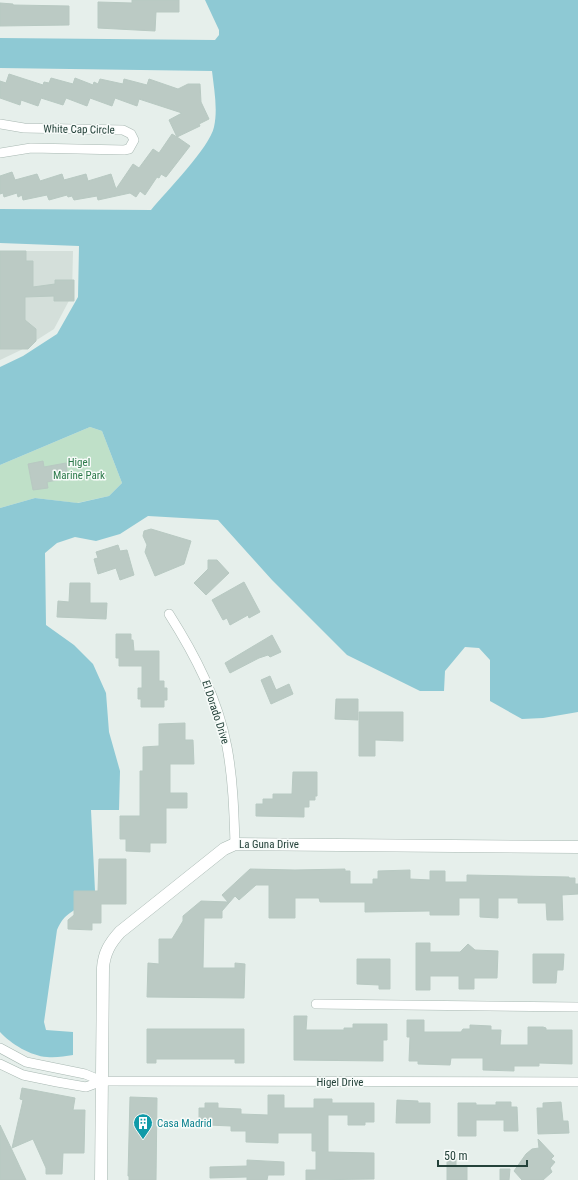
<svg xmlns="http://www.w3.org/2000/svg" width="578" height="1180" font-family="'Roboto Condensed',sans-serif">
  <rect width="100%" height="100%" fill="#e6efeb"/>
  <path fill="#d4dfda" d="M0 251H73L72 295 54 329 21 350 0 360Z"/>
  <path fill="#bfe0c8" d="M90 427 102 431 122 483 109 496 77 503 35 498 0 508V465Z"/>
  <path fill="#8ec9d4" d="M205 0H578V712L543 718 522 719 490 701V660L479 648 465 647 445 671 444 691H420L347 655 272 580 218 520 148 516 120 534 96 541 75 537 57 543 45 553 46 625 74 645 93 664 106 693 109 732 120 771 119 810H91L95 891C89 896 84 902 78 907 67 916 64 915 57 930L44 1022 46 1030 73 1032V1055C65 1056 56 1058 47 1057 31 1056 11 1044 0 1032V508L35 498 78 503 109 496 122 483 102 431 90 427 0 465V367L23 356 57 334 78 297 79 246 0 243V209L151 210C166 192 210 147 214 127 218 109 214 89 212 71L0 68V38L215 40 219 35V30Z"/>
  <g fill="#bbcac4" stroke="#b8c9c2">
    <path d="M132 0H179V12H156L155 31 98 28V2L132 3Z"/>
    <path d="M0 3 13 4V5L69 6V25L0 26Z"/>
    <path d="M9 74 43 85 44 82 49 83 51 78 73 84 75 78 93 85 94 82 98 84 100 79 123 84 124 79 147 85 149 79 178 89 188 84H200L201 102 209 119 199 124 200 126 177 137 190 146 166 177 161 174 159 178 157 177 145 195 140 191 136 197 130 193 98 200 97 196 74 200 72 196 68 197 67 195 49 200 47 195 23 200 22 195 18 197 17 193 4 197 3 193 0 194V176L12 172 15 180 37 174 40 181 62 174 64 180 86 174 88 181 111 174 116 189 133 164 139 168 153 149 159 153 172 134 177 137 169 120 182 113 139 99 137 106 115 98 112 106 90 98 87 106 66 98 63 105 41 98 38 106 21 100 20 105 0 98V81L6 83Z"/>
    <path d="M0 251H26V261H33V287L55 284V280H74V301H54V296L25 297V320L36 329V341L28 349H0Z"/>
    <path d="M43 461 44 467 66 463 68 478 47 482 48 488 33 490 28 464Z"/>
    <path d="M151 529 191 541 184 564 155 576 145 552 147 545 143 536 144 531Z"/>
    <path d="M118 545 120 551 127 550 134 575 120 580 116 568 98 574 94 559 98 558 96 552Z"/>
    <path d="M208 560H217L229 573 206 595 194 583 208 569Z"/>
    <path d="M244 582 260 612 249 618 248 615 230 625 227 618 223 620 212 600Z"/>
    <path d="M70 583H90V603H107L106 619 57 617 58 601 69 602Z"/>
    <path d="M116 634H131V640H133L134 651H159V681H164V688H167V700H164V707H141V699H138V688H142V666H119V658H116Z"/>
    <path d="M272 635 281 652 270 657 268 655 259 658 230 673 225 663Z"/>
    <path d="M270 676 276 690 289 684 293 694 271 704 261 680Z"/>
    <path d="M336 699H358V720L335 719Z"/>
    <path d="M359 712H403V741L375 740V756H359Z"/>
    <path d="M185 723V740H193L194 764H170V793H187V808H166V843H150V852L126 851V839H120V816H140V771H143V747L159 746V724Z"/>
    <path d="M293 772H317V796H315V800H309V807H304V817L256 816V804H263V799H273V794H292Z"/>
    <path d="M99 859H126V904H101V923H92V930L68 929V920L74 915V891H98Z"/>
    <path d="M250 869 295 870 345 869V871H350V884H373V879H378V871L410 870V879L430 880V871H445V882H467V875L569 877V878H575V884H578V894L562 895 563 920H547L546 903H518V898H498V918L480 917V898H459V915H430V911L365 912V902H320L319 898H295V918H269V885H256L239 900 235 896 222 911V918H204L203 968H235V963L245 964 244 998 147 997 148 963 159 964V939H172L183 921V916L201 901 228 902 222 895Z"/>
    <path d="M416 943H430V952H460L468 944 475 950 498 951 497 978H474V989H459V976H430V990H416Z"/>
    <path d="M533 954H564L563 970H557L556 983H533Z"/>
    <path d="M357 959H390V989H379V985L357 984Z"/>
    <path d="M294 1016H307L306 1030H344V1028H353V1024H387V1040H383V1061L294 1060Z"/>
    <path d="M407 1020H424V1032H461L463 1029H470V1025L491 1026V1030H501L500 1045H528V1027H543L546 1028V1030H572V1064L539 1063V1066H514V1071L483 1070V1058H451L450 1065 418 1064V1061H409L410 1037H407Z"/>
    <path d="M147 1029H244V1063H235V1059H156V1063H147Z"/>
    <path d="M22 1088 75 1098 73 1110H85L84 1153H63L62 1174H46V1168L33 1139 12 1148 23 1100 20 1099Z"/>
    <path d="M268 1095H284V1108H314V1099H332V1103H374V1122H365V1125H348V1115H328V1152L374 1153V1179L306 1180V1170H316V1151H312V1133H278V1143L246 1142V1131H231V1126L208 1125V1122H199V1108H205V1103H218V1108L241 1109V1114L268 1115Z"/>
    <path d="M130 1097 157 1098 156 1180H129V1176H128Z"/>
    <path d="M397 1100 418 1101V1103H430V1123H396Z"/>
    <path d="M496 1102H511V1107H517L518 1131H504V1120H476V1136H458V1103H476V1105H496Z"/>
    <path d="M561 1102 563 1121H568L569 1133 538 1134 537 1108H543V1103Z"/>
    <path d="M0 1125 12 1150 26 1180H0Z"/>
    <path d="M538 1139 554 1156 551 1159 555 1162 550 1168 552 1172 543 1180H522L514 1171 526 1154 532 1149 539 1148Z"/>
    <path d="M447 1158H456V1167H467V1180H447Z"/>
    <path d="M247 1160 284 1162V1175H268L267 1180H247V1177L210 1178V1167L247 1166Z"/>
    <path d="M500 1169H510L509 1180H500Z"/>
  </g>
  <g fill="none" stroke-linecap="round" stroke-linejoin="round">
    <g stroke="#a8b8b2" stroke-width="10">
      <g id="minor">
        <path d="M0 124 24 128 123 130 131 134 134 140 129 149 124 150 31 148 0 153"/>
        <path d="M169 614C195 655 218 699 227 747 233 779 234 812 235 844"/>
        <path d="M316 1004 578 1007"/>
        <path d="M0 1048 26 1062 85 1074 102 1081 578 1082"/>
        <path d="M0 1064 23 1075 57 1082 86 1087 102 1081"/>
      </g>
    </g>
    <g stroke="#a8b8b2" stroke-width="13">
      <path id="tertiary" d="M101 1180 103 968C104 953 110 943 120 932L224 849 235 844 578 847"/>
    </g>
    <use href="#minor" stroke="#fff" stroke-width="9"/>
    <use href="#tertiary" stroke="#fff" stroke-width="12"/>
  </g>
  <defs>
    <g id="building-pin" transform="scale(1)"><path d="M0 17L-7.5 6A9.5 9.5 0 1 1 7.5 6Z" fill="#0f9aa8" stroke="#f7fbf9"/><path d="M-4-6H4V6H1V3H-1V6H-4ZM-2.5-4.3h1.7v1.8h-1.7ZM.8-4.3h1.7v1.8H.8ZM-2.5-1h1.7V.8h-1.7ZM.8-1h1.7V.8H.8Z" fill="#fff"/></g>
  </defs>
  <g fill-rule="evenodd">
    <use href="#building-pin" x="143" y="1123"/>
  </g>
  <g text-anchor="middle" stroke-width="3" stroke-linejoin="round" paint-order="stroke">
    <g font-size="11" fill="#24423a" stroke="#f7fbf9">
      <text transform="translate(79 129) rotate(1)" y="4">White Cap Circle</text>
      <text transform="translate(216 712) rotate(72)" y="4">El Dorado Drive</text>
      <text x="269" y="848">La Guna Drive</text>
      <text x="340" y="1086">Higel Drive</text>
    </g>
    <g font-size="11" fill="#2d7a4b" stroke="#f7fbf9">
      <text x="79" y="466">Higel<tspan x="79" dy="13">Marine Park</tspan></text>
    </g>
    <g font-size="11" fill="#0d838f" stroke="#f7fbf9" text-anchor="start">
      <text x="157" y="1127">Casa Madrid</text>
    </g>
  </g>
  <path d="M438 1160v6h89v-6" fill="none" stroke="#24423a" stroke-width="2"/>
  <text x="444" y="1160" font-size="12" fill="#24423a" stroke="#f7fbf9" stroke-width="3" paint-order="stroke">50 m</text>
</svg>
